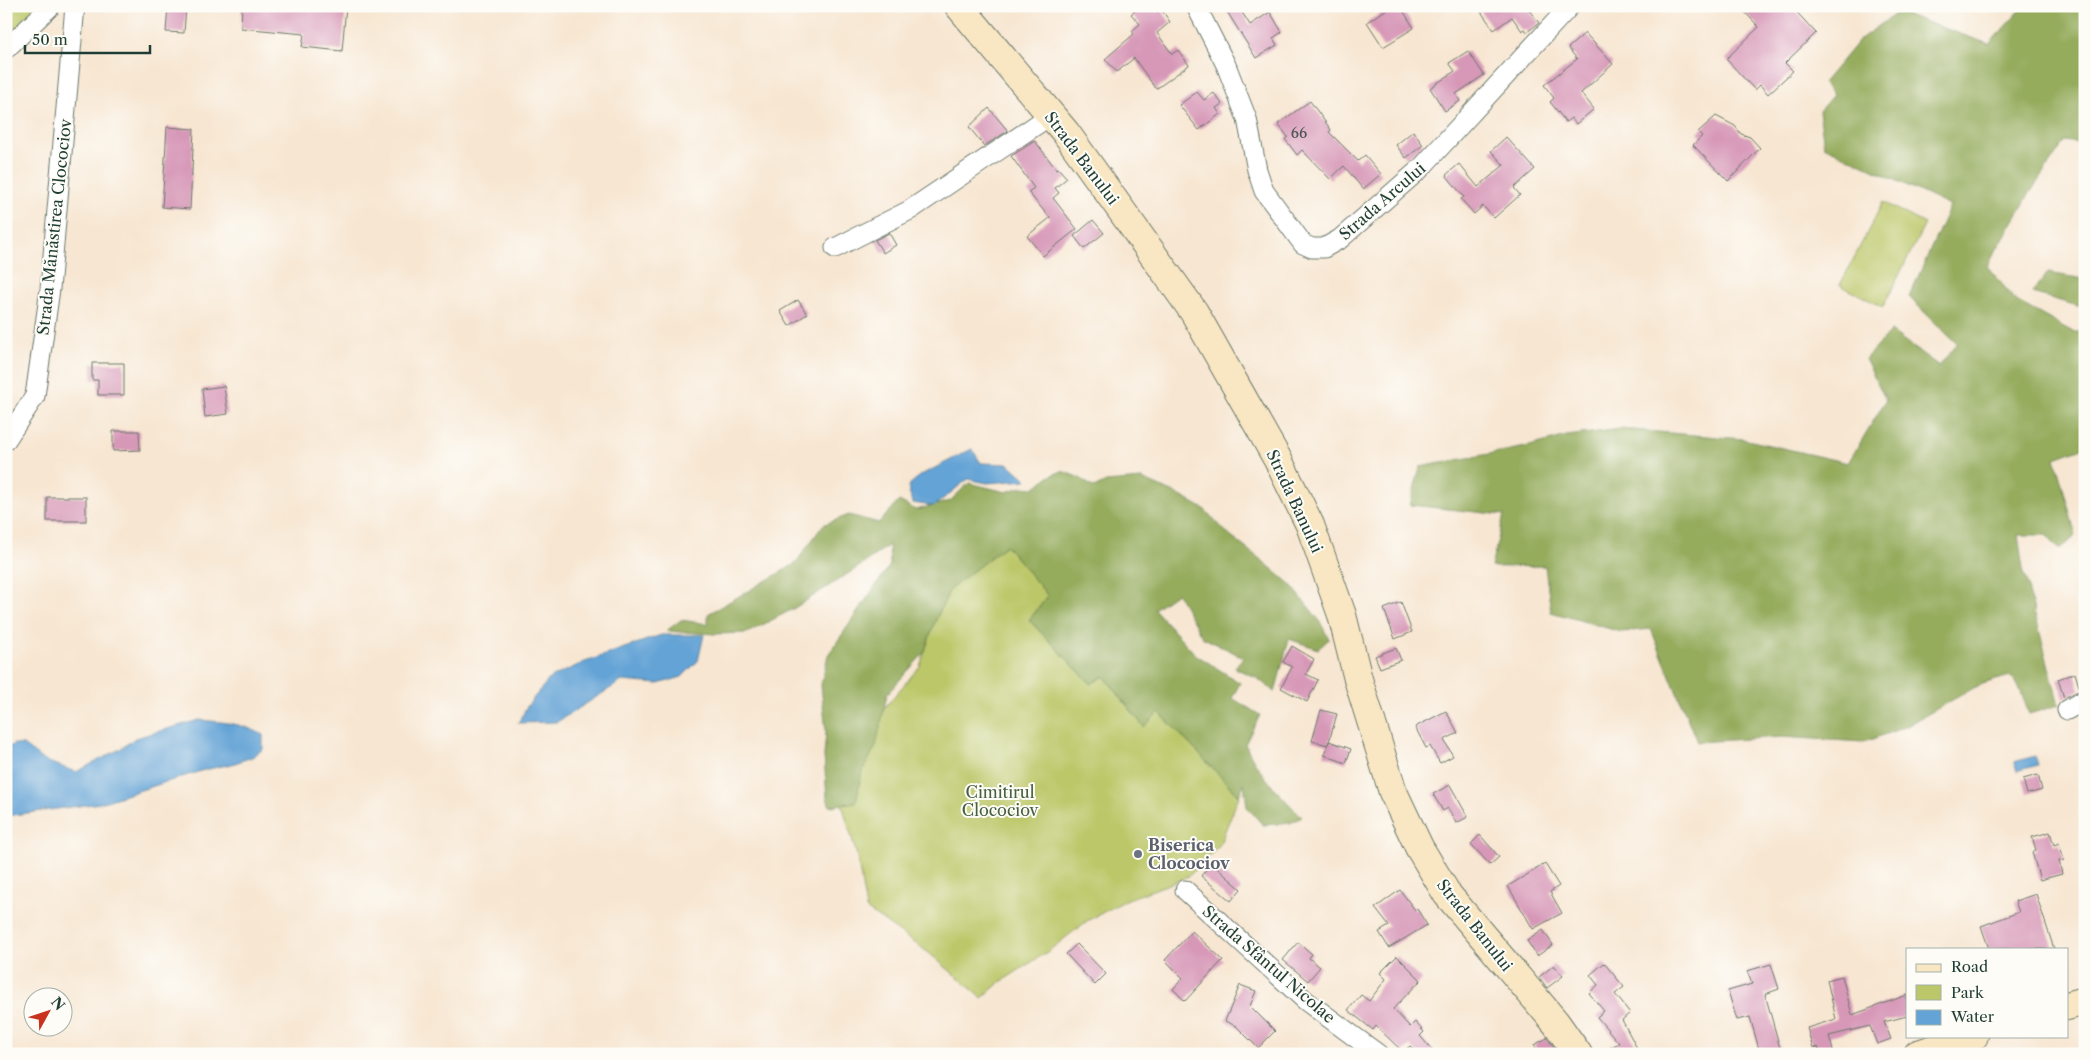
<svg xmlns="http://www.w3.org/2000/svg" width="2091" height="1060" font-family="'Libre Caslon Text',serif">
  <rect width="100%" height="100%" fill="#fdfcf7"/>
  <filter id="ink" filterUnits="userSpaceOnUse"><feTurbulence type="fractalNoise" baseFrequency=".02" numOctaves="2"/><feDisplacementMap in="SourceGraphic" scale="10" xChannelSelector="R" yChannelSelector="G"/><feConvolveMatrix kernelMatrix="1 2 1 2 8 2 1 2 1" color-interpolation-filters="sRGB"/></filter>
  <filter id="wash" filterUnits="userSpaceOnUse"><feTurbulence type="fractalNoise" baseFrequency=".0096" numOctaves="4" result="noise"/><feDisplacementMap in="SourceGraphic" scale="20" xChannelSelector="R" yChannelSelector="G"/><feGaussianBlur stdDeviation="1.12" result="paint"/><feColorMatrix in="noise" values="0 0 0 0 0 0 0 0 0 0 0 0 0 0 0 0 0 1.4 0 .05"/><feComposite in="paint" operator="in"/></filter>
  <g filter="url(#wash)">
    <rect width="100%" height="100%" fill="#f7e6d1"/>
    <g fill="#bcc769" stroke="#6e824e">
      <path d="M6 6H59L6 55Z"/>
      <path d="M1883 202 1925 224 1883 307 1840 285Z"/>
      <path d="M1006 545 1048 596 1029 620 1091 684 1104 676 1144 727 1159 712 1239 796 1219 846 1188 877 1128 899 1087 921 1047 952 999 983 982 998 929 953 866 909 857 856 836 783 879 714 920 666 934 624 950 589Z"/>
    </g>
    <g fill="#95ac5d" stroke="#5a7448">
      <path d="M2024 6H2085V144L2065 141 2030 193 1987 266 2016 301 2073 332H2085V447L2055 458 2076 536 2059 549 2046 535H2018L2023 569 2059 705 2029 714 2019 687 2010 676 1979 685 1905 727 1864 742 1781 737 1697 742 1651 629 1621 632 1551 612 1545 566 1491 567 1504 515 1410 505 1420 467 1526 447 1567 436 1621 429 1743 439 1848 463 1886 400 1865 359 1891 331 1939 366 1957 344 1909 297 1950 206 1824 146 1819 111 1833 95 1823 83 1859 40 1898 12 1989 44Z"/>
      <path d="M2048 273 2085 279V308L2032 293Z"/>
      <path d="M1062 471 1080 478 1094 488 1106 482 1142 479 1177 494 1204 509 1230 536 1264 562 1291 585 1319 620 1329 639 1318 649 1289 639 1275 692 1257 678 1235 668 1243 657 1202 637 1177 593 1154 609 1195 654 1240 683 1232 698 1260 715 1245 744C1258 773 1280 795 1302 817L1290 823 1263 825 1247 807 1244 783 1239 796 1159 712 1144 727 1104 676 1091 684 1029 620 1048 596 1006 545 950 589 934 624 924 653 887 694 876 746 862 772 856 802 830 806 827 798 824 756 826 732 821 685 828 655 890 565 889 545 863 564 793 609 747 633 715 634 666 631 681 620 708 624V614L795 564 823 525 849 515 879 523 899 501 916 510 950 501 969 483 1006 492 1022 487 1034 488 1048 477Z"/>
    </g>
    <g fill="#63a3d6" stroke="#417085">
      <path d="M972 449 981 463 1009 464 1027 480 987 483 968 479 934 506 912 503 908 486 921 475Z"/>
      <path d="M661 635H704L698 661 682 677 658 684 622 681 557 722 518 723 528 705 550 678 585 662Z"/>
      <path d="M199 720C222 722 243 723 263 735V749L252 757 232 764 204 770 100 803 6 816V749L14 744 23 745 43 760 76 772 120 749 135 738Z"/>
      <path d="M2035 756 2038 765 2017 771 2014 762Z"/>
    </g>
    <g id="blocks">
      <g fill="#d798b8">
        <path d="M168 6H186L184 33 166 32Z"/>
        <path d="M242 6H346L342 51 302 47 304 34 241 28Z"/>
        <path d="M1140 6H1153L1157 12 1161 9 1170 22 1157 33 1172 54 1178 50 1189 65 1156 89 1134 58 1117 72 1105 59 1134 34 1132 31 1140 24 1131 14Z"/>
        <path d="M1231 6H1238L1250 25 1270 12 1282 32 1273 38 1277 45 1256 58 1226 10Z"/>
        <path d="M1392 6H1400L1414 28 1383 47 1367 22Z"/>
        <path d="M1477 6H1526L1539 23 1527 32 1525 29 1522 31 1512 17 1494 30Z"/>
        <path d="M1739 6H1791L1816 33 1785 63 1793 71 1768 94 1760 85 1755 90 1726 59 1759 27Z"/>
        <path d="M1585 33 1613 64 1581 93 1594 109 1576 124 1571 118 1566 122 1550 102 1554 98 1544 85 1577 59 1568 48Z"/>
        <path d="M1468 51 1484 75 1456 94 1460 101 1445 111 1430 88 1455 71 1449 63Z"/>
        <path d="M1197 92 1204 100 1214 93 1222 104 1216 108 1220 114 1199 130 1179 105Z"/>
        <path d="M1310 101 1331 130 1329 132 1358 161 1365 155 1381 174 1363 189 1344 166 1330 179 1302 150 1297 155 1285 139 1288 137 1278 124Z"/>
        <path d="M989 108 1008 131 984 146 969 127Z"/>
        <path d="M1716 116 1735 126 1741 134 1750 137 1760 148 1728 181 1693 145 1702 136 1698 132Z"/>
        <path d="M167 127 194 129 190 209 162 207Z"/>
        <path d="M1413 131 1423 145 1406 158 1396 145Z"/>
        <path d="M1506 137 1535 169 1514 188 1520 195 1494 218 1483 206 1474 214 1461 199 1464 197 1446 175 1459 164 1478 187 1504 165 1491 151Z"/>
        <path d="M1035 141 1056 169 1058 168 1067 178 1055 188 1059 193 1053 198 1077 229 1043 256 1027 236 1050 218 1028 192 1034 188 1011 156Z"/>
        <path d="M1093 220 1104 233 1084 249 1074 236Z"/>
        <path d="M889 233 896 245 883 253 875 240Z"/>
        <path d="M798 300 807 314 789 326 780 311Z"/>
        <path d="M92 363H124V395H98V380H92Z"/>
        <path d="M224 386 228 414 205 417 202 389Z"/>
        <path d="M113 431H139L140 450 113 451Z"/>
        <rect x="47" y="497" width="39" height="24"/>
        <path d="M1401 602 1412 632 1395 639 1384 609Z"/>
        <path d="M1292 646 1314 659 1306 674 1318 680 1307 702 1281 688 1292 667 1283 662Z"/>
        <path d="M1396 648 1401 660 1380 668 1375 656Z"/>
        <path d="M2075 673 2080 690 2064 698 2058 679Z"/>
        <path d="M1321 710 1337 714 1328 745 1312 741Z"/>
        <path d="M1446 711 1458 733 1444 740 1453 756 1440 763 1430 746 1426 748 1415 727Z"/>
        <path d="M1329 741 1351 749 1346 763 1324 755Z"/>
        <path d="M2038 775 2042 790 2027 794 2023 779Z"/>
        <path d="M1450 785 1468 817 1456 823 1448 808 1443 811 1433 794Z"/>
        <path d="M2050 832 2054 845 2059 843 2064 860 2059 861 2062 874 2040 880 2032 852 2036 850 2032 837Z"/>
        <path d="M1480 835 1499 857 1490 865 1471 844Z"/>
        <path d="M1211 863 1241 889 1231 901 1201 876Z"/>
        <path d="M1545 864 1559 886 1550 892 1562 913 1533 929 1508 886Z"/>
        <path d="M1400 890 1415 910 1417 909 1427 925 1389 948 1379 932 1389 926 1375 908Z"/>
        <path d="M2036 894 2054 949H1989L1981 926 2019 912 2015 901Z"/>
        <path d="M1543 930 1553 945 1537 956 1527 941Z"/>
        <path d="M1192 931 1223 960 1185 1001 1173 989 1183 978 1165 960Z"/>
        <path d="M1298 942 1312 954 1309 958 1320 967 1308 981 1283 960Z"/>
        <path d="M1077 944 1106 974 1095 985 1066 954Z"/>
        <path d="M1397 956 1421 980 1393 1009 1410 1027 1415 1022 1424 1032 1420 1036 1436 1054H1418L1410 1046 1403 1052 1376 1026 1373 1030 1348 1010 1361 995 1369 1001 1386 979 1380 973Z"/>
        <path d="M1604 963 1624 987 1615 994 1630 1013 1622 1020 1640 1054H1598L1619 1043 1597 1017 1604 1011 1589 993 1598 985 1590 975Z"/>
        <path d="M1771 964 1779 989 1765 994 1780 1048 1760 1053 1750 1017 1737 1020 1728 991 1752 984 1747 971Z"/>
        <path d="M1554 965 1563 976 1547 988 1539 977Z"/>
        <path d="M1842 976 1852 1015 1907 995V1016L1884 1022 1891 1039 1877 1044 1870 1026 1829 1036 1834 1054H1821L1818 1047 1813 1048 1807 1028 1836 1019 1827 980Z"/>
        <path d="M1240 985 1256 991 1250 1006 1275 1031 1258 1048 1236 1026 1225 1021Z"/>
        <path d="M1547 1038 1559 1054H1539L1534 1045Z"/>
      </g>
    </g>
  </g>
  <g filter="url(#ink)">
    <use href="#blocks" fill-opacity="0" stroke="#6b786b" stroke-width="1"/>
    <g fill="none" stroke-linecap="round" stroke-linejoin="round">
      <g stroke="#6b786b" stroke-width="21">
        <g id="street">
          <path d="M1196 6 1226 65 1247 119 1257 170 1264 191 1303 244 1312 248H1324L1340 239 1421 168 1570 6"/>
          <path d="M6 49 51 6"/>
          <path d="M835 248 910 210 1051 115"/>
          <path d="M6 440 35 396 50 289 75 6"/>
          <path d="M2067 710 2085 700"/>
          <path d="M1185 890 1306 1001 1378 1054"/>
        </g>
      </g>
      <g stroke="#6b786b" stroke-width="30">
        <g id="secondary">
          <path d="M959 6 1066 133 1194 312 1278 460 1310 525 1342 615 1358 679 1393 792 1419 847 1447 894 1556 1023 1578 1054"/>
          <path d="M2067 1006 2085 1001"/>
          <path d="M1918 1054 1974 1036"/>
        </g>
      </g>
      <use href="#street" stroke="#fff" stroke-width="19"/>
      <use href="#secondary" stroke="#f9e7c3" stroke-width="28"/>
    </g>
  </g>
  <circle fill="#6b7280" stroke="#fdfcf7" stroke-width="2" cx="1138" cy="854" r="5"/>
  <g text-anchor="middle" stroke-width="4" stroke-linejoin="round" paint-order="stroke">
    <g font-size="14" fill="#4d5455">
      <text x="1299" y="138">66</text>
    </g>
    <g font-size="16" fill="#1f3d34" stroke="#fdfcf7">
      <text transform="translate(1082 158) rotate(53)" y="6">Strada Banului</text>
      <text transform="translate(1382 201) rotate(-41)" y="6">Strada Arcului</text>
      <text transform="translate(54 227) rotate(-84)" y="6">Strada Mănăstirea Clocociov</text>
      <text transform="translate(1295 501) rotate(65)" y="6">Strada Banului</text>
      <text transform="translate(1475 925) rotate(52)" y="6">Strada Banului</text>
      <text transform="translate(1269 964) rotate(41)" y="6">Strada Sfântul Nicolae</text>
    </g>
    <g font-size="16" fill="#466041" stroke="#fdfcf7">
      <text x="1000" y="798">Cimitirul<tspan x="1000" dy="18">Clocociov</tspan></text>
    </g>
    <g font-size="16" font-weight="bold" fill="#5b616d" stroke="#fdfcf7" text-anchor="start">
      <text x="1148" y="851">Biserica<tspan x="1148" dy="18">Clocociov</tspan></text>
    </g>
  </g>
  <rect width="2091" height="1060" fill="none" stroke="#fdfcf7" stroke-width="25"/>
  <rect x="1906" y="948" width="162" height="90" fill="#fdfcf7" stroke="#a4b0a9"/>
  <rect x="1916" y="964" width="25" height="8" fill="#f9e7c3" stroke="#a4b0a9"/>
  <text x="1951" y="972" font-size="15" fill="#1f3d34">Road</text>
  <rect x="1916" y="985" width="25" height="15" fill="#bcc769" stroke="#a4b0a9"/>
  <text x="1951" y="998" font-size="15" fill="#1f3d34">Park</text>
  <rect x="1916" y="1010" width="25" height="15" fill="#63a3d6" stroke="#a4b0a9"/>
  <text x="1951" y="1022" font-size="15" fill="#1f3d34">Water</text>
  <g transform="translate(48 1012) rotate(50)"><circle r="24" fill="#fdfcf7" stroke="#a4b0a9"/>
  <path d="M0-4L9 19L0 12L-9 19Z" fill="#c8321e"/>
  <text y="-8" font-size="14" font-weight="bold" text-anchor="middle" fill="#1f3d34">N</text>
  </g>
  <path d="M25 45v8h125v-8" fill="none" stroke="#1f3d34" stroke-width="2.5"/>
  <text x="32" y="45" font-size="15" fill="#1f3d34" stroke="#fdfcf7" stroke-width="4" paint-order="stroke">50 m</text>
</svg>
